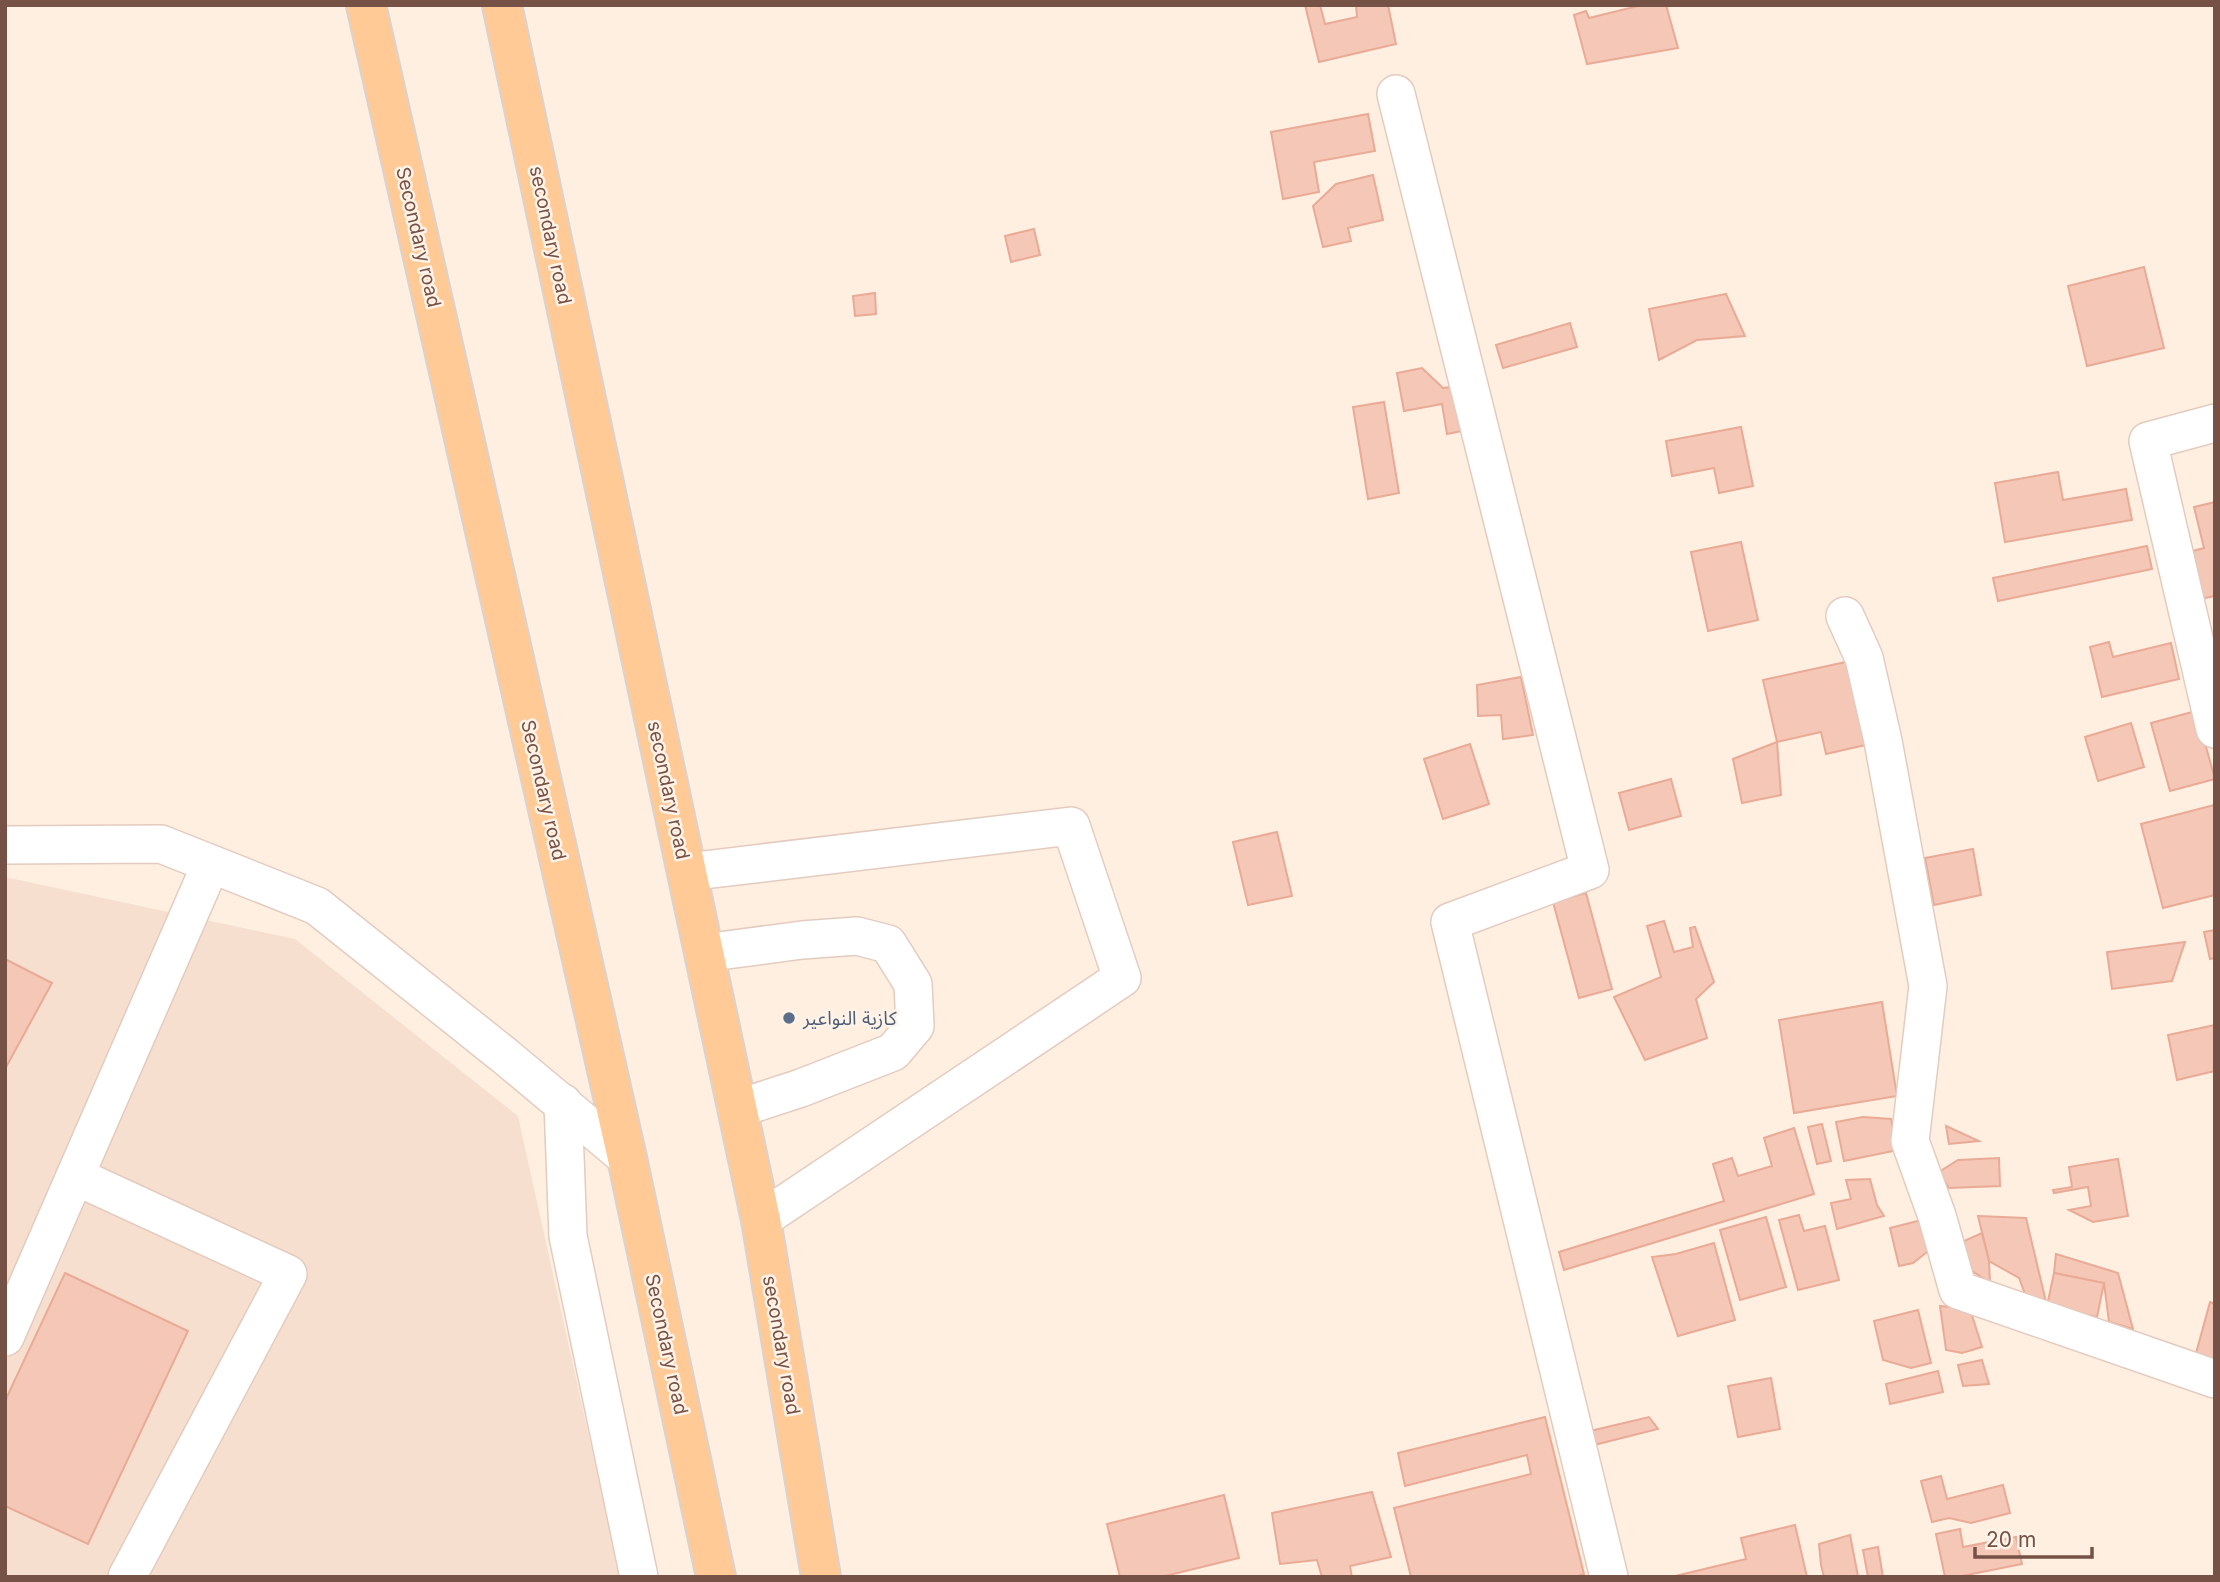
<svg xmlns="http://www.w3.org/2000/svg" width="2220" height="1582" font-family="Inter,'Noto Sans Arabic',sans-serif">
  <rect width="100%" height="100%" fill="#feefe1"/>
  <path fill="#f6dfcf" d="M5 877 295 939 518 1116 620 1577H5Z"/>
  <g fill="#f5c7b6" stroke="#e9aa96" stroke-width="2">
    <path d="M1305 5H1320L1325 24 1357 17 1356 5H1388L1396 44 1319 62Z"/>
    <path d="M1642 5H1666L1678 48 1587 64 1574 15 1586 11 1589 18Z"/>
    <path d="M1368 114 1375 151 1314 162 1319 192 1283 199 1271 132Z"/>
    <path d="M1373 175 1383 220 1348 228 1351 241 1323 247 1313 206 1336 184Z"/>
    <path d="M1034 229 1040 255 1011 262 1005 236Z"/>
    <path d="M2144 267 2164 348 2087 366 2068 286Z"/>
    <path d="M875 293 876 314 855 316 853 296Z"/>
    <path d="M1726 294 1745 336 1697 340 1659 360 1649 309Z"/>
    <path d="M1570 323 1577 347 1503 368 1496 345Z"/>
    <path d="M1422 368 1443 388 1459 386 1467 430 1447 434 1442 404 1404 411 1397 373Z"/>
    <path d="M1384 402 1399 493 1368 499 1353 407Z"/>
    <path d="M1741 427 1753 486 1719 493 1714 468 1672 476 1666 441Z"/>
    <path d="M2058 472 2063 500 2126 489 2132 520 2005 542 1995 483Z"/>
    <path d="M2215 502V596L2200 599 2189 552 2204 548 2194 507Z"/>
    <path d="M1741 542 1758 620 1708 631 1691 552Z"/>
    <path d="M2147 546 2152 569 1998 601 1993 578Z"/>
    <path d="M2109 642 2113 657 2171 643 2179 679 2102 697 2090 647Z"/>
    <path d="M1864 658 1883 741 1826 754 1821 732 1777 742 1763 680Z"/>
    <path d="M1521 677 1533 735 1503 739 1501 715 1478 716 1477 685Z"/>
    <path d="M2196 711 2215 779 2170 791 2151 723Z"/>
    <path d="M2131 723 2144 767 2098 781 2085 737Z"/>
    <path d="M1777 742 1781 795 1742 803 1733 759Z"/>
    <path d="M1470 744 1489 804 1443 819 1424 759Z"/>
    <path d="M1671 779 1681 816 1629 830 1619 793Z"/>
    <path d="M2214 805 2215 895 2163 908 2141 824Z"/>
    <path d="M1277 832 1292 896 1248 905 1233 842Z"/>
    <path d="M1973 849 1981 895 1934 905 1925 858Z"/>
    <path d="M1586 893 1612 989 1579 998 1553 902Z"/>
    <path d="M1664 921 1674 952 1693 947 1690 928 1695 927 1714 982 1696 999 1707 1038 1645 1060 1614 997 1661 977 1647 926Z"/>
    <path d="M2215 930V958L2210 959 2204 932Z"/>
    <path d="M2185 942 2172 981 2112 989 2107 952Z"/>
    <path d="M5 959 52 983 5 1069Z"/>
    <path d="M1882 1002 1897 1096 1794 1113 1779 1020Z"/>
    <path d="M2215 1025V1071L2177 1080 2168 1035Z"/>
    <path d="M1863 1117 1891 1119 1898 1150 1844 1161 1836 1122Z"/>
    <path d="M1822 1124 1831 1161 1817 1164 1808 1127Z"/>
    <path d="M1946 1126 1979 1141 1949 1144Z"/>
    <path d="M1794 1128 1814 1194 1564 1270 1559 1252 1724 1201 1713 1164 1732 1158 1738 1176 1772 1166 1764 1138Z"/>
    <path d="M1999 1158 2000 1186 1949 1188 1939 1172 1958 1160Z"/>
    <path d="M2118 1159 2128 1216 2093 1222 2069 1210 2091 1206 2088 1187 2054 1193 2053 1190 2072 1187 2069 1167Z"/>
    <path d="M1870 1179 1877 1205 1884 1216 1837 1229 1831 1203 1851 1199 1846 1180Z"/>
    <path d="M1799 1215 1804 1231 1825 1226 1839 1280 1798 1290 1779 1220Z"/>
    <path d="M1937 1216 1932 1248 1913 1263 1899 1266 1890 1228Z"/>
    <path d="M1978 1216 2026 1218 2047 1306 2027 1299 2019 1278 1989 1261Z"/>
    <path d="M1766 1217 1786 1287 1740 1300 1720 1230Z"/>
    <path d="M1982 1233 1989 1261 1990 1283 1968 1268 1964 1241Z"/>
    <path d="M1714 1243 1735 1320 1678 1336 1652 1257 1676 1254Z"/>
    <path d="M2056 1254 2118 1273 2133 1329 2109 1322 2104 1283 2054 1273Z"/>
    <path d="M65 1273 188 1331 88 1544 5 1506V1401Z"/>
    <path d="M2054 1273 2104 1283 2097 1317 2047 1306Z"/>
    <path d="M2210 1302 2215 1304V1363L2195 1357Z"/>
    <path d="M1940 1306 1970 1309 1982 1347 1962 1353 1946 1350Z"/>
    <path d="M1918 1310 1931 1363 1911 1368 1883 1360 1874 1321Z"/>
    <path d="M1982 1360 1989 1384 1963 1386 1958 1365Z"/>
    <path d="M1938 1371 1943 1392 1890 1404 1886 1384Z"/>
    <path d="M1771 1378 1780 1429 1738 1437 1728 1386Z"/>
    <path d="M1545 1417 1584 1574 1574 1577H1411L1394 1508 1531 1474 1527 1455 1405 1486 1398 1453Z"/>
    <path d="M1649 1417 1658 1429 1594 1445 1586 1432Z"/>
    <path d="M1941 1476 1947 1499 2003 1485 2010 1513 1971 1523 1949 1518 1932 1522 1921 1481Z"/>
    <path d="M1372 1492 1391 1557 1350 1566 1352 1577H1322L1317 1560 1280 1564 1272 1513Z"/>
    <path d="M1224 1495 1239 1558 1161 1577H1120L1107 1524Z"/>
    <path d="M1795 1525 1807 1577H1671L1746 1559 1741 1538Z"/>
    <path d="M1960 1529 1963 1547 2016 1537 2022 1564 1957 1577H1945L1936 1534Z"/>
    <path d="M1850 1535 1858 1576 1824 1577 1821 1565 1819 1544Z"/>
    <path d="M1878 1547 1883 1577H1868L1863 1550Z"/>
  </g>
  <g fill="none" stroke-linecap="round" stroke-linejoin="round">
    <g stroke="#e4cbbf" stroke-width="40">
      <g id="minor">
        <path d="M1396 94 1590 870 1450 922 1609 1577"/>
        <path d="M2215 423 2148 441 2215 729"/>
        <path d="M1845 616 1864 658 1883 741 1928 986 1910 1141 1937 1216 1958 1290 2215 1379"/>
        <path d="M5 845 161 844 317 906 505 1056 627 1158"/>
        <path d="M687 872 1071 826 1122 978 761 1220"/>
        <path d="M704 953 802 940 857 936 888 944 913 984 915 1026 893 1052 801 1088 737 1109"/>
        <path d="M563 1103 568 1236 639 1577"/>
        <path d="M75 1176 288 1274 127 1577"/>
        <path d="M5 1337 211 864"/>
      </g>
    </g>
    <g stroke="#dbd2cf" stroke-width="42">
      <g id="major">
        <path d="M366 5 627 1158 716 1577"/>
        <path d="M502 5 761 1220 821 1577"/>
      </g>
    </g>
    <use href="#minor" stroke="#fff" stroke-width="37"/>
    <use href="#major" stroke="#ffca96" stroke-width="38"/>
  </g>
  <circle fill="#5c6f8a" stroke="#fff3e8" stroke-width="2.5" cx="789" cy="1018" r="7"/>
  <g text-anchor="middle" stroke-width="5" stroke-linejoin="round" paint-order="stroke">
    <g font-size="19" fill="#765146" stroke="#fff3e8">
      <text transform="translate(551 235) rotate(78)" y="7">secondary road</text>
      <text transform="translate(419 237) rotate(77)" y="7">Secondary road</text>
      <text transform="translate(544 790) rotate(77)" y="7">Secondary road</text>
      <text transform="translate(669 790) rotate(78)" y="7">secondary road</text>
      <text transform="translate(667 1344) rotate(78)" y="7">Secondary road</text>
      <text transform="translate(782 1345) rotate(80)" y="7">secondary road</text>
    </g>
    <g font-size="19" fill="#4e5e75" stroke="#fff3e8" text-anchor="start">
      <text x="803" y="1025">كازية النواعير</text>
    </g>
  </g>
  <rect width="2220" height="1582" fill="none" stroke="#765146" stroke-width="14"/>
  <path d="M1975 1547v10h117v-10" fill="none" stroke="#765146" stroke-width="3.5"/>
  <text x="1986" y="1547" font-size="21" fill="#765146" stroke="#fff3e8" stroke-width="5" paint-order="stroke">20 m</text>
</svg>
